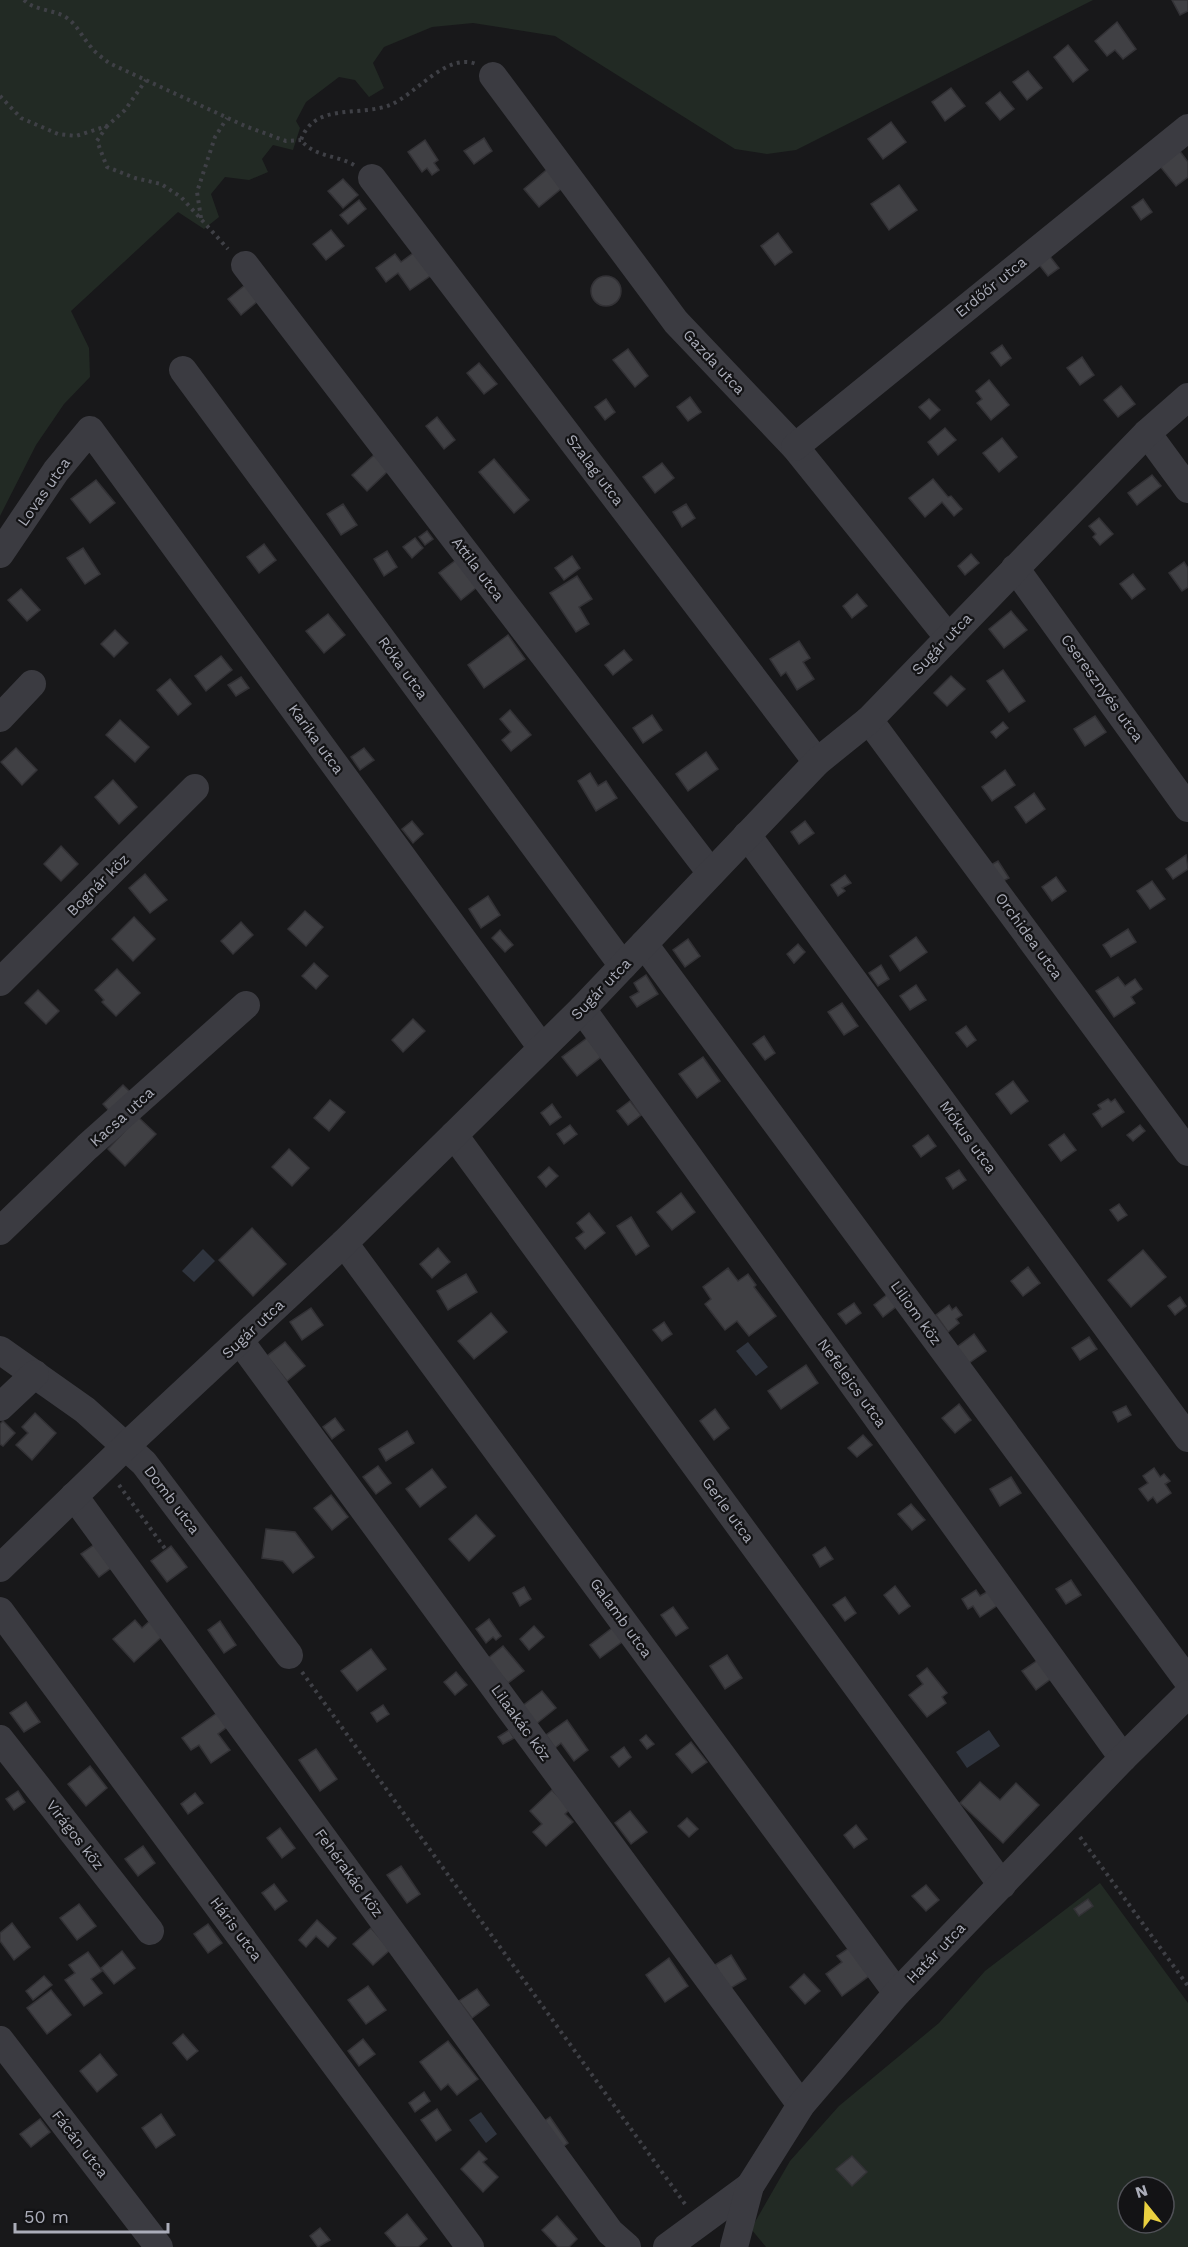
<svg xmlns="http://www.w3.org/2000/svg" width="1188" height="2247" font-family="'Work Sans',sans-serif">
  <rect width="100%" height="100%" fill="#18181a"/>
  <g fill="#222a24" fill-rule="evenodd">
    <path d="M0 0H1093L796 150 767 154 735 149 555 36 473 23 432 27 384 47 373 63 384 88 369 97 355 80 339 77 306 102 296 121 300 128 293 150 273 145 262 159 268 172 249 180 225 177 211 194 219 217 204 229 178 212 71 311 89 348 90 377 64 404 36 445 0 516Z"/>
    <path d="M1100 1883 1188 2003V2247H766L751 2229 790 2161 839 2106 939 2023 985 1971ZM1128 2187H1164V2223H1128Z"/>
  </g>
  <g fill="#2f343e">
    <path d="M203 1249 215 1261 194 1282 182 1271Z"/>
    <path d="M748 1342 768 1367 756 1376 736 1351Z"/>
    <path d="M989 1730 1000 1746 967 1768 956 1752Z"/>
    <path d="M481 2112 497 2134 486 2143 469 2120Z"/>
  </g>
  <g fill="#404044" stroke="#333236" stroke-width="1.5">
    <path d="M1172 0H1188V11L1180 15Z"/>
    <path d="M1117 22 1136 49 1123 59 1115 50 1107 56 1095 41Z"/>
    <path d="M1068 45 1088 70 1073 82 1054 57Z"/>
    <path d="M1028 71 1042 88 1027 100 1013 82Z"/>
    <path d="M951 88 965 106 945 121 932 102Z"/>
    <path d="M1000 92 1014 109 1000 120 986 103Z"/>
    <path d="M891 122 906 142 883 159 868 139Z"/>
    <path d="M484 138 492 151 474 164 464 151Z"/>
    <path d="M425 140 438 160 434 163 439 170 432 175 427 168 422 172 408 152Z"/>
    <path d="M1179 150 1188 162V177L1176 186 1159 165Z"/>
    <path d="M551 166 567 184 539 207 524 189Z"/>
    <path d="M343 179 358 195 343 208 328 191Z"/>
    <path d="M899 185 917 210 889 230 871 204Z"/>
    <path d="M1143 199 1152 212 1141 220 1132 207Z"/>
    <path d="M359 200 366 209 348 224 340 215Z"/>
    <path d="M331 230 344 246 326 260 313 244Z"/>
    <path d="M778 233 792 252 775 265 761 246Z"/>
    <path d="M416 251 433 274 410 290 398 273 386 282 376 268 395 254 401 262Z"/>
    <path d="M1048 254 1059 268 1048 276 1037 262Z"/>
    <circle cx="606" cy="291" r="15"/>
    <path d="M245 285 258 301 241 315 228 299Z"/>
    <path d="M1002 345 1011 358 1001 366 991 353Z"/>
    <path d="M628 349 648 376 635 387 613 360Z"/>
    <path d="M1082 357 1094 375 1080 385 1067 368Z"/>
    <path d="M479 363 497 384 484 394 467 373Z"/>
    <path d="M989 380 1009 405 991 420 977 403 982 399 976 391Z"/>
    <path d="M1121 386 1135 404 1118 417 1104 400Z"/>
    <path d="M690 397 701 412 688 421 677 407Z"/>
    <path d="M606 399 615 412 605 420 595 407Z"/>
    <path d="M929 399 940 410 930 419 919 407Z"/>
    <path d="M437 417 455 440 444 449 426 426Z"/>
    <path d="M945 428 956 440 938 455 928 442Z"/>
    <path d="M1002 438 1017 457 999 472 983 453Z"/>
    <path d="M374 455 388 471 367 491 352 475Z"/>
    <path d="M494 459 529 500 514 513 479 472Z"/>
    <path d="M662 463 674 478 655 493 643 477Z"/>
    <path d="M1152 475 1161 486 1137 505 1128 493Z"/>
    <path d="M933 479 948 497 951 496 962 509 954 516 942 502 925 517 909 498Z"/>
    <path d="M96 480 115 503 90 523 71 499Z"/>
    <path d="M343 504 357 525 341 535 327 514Z"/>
    <path d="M686 504 695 518 682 527 673 512Z"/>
    <path d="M1099 518 1113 534 1100 545 1093 537 1096 534 1089 526Z"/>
    <path d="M427 531 433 539 425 545 419 537Z"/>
    <path d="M415 538 423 548 412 558 403 547Z"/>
    <path d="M264 544 276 560 259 573 247 557Z"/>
    <path d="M83 548 100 574 85 584 67 558Z"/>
    <path d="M387 551 397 567 384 576 374 559Z"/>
    <path d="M971 554 979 563 965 575 958 566Z"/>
    <path d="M572 556 580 568 564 580 555 568Z"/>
    <path d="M460 557 481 584 461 600 439 573Z"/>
    <path d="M1184 562 1188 568V587L1182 591 1169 573Z"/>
    <path d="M1133 574 1145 589 1132 599 1120 584Z"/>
    <path d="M577 576 592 599 579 607 589 624 576 632 550 593Z"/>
    <path d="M21 589 40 610 27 621 8 600Z"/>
    <path d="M857 594 867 606 852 618 843 606Z"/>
    <path d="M1011 611 1027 630 1004 648 989 629Z"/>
    <path d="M328 614 345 635 324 653 306 631Z"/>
    <path d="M115 630 128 643 114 657 101 644Z"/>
    <path d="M508 635 525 659 484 688 468 665Z"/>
    <path d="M799 641 810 658 803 662 814 679 797 690 786 672 781 676 770 659Z"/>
    <path d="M624 650 632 660 613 675 605 665Z"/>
    <path d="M221 656 232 670 206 691 195 676Z"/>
    <path d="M1003 670 1025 701 1009 712 987 681Z"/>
    <path d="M951 676 965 689 947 706 934 693Z"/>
    <path d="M241 677 249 688 236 696 228 685Z"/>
    <path d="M170 679 191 704 178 715 157 690Z"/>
    <path d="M510 710 531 735 511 751 502 740 511 732 500 719Z"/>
    <path d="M652 715 662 730 643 743 633 728Z"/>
    <path d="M1095 716 1106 732 1085 746 1074 729Z"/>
    <path d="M120 720 149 747 135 762 106 735Z"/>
    <path d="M1003 722 1008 728 996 738 991 732Z"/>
    <path d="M16 748 37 770 22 785 1 762Z"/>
    <path d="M364 748 374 760 360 770 351 757Z"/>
    <path d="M706 752 718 769 688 791 676 774Z"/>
    <path d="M1005 770 1015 785 992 801 982 787Z"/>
    <path d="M590 773 598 786 606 781 617 798 596 811 578 781Z"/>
    <path d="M113 780 137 807 119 824 95 797Z"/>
    <path d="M1034 793 1045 809 1026 823 1015 807Z"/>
    <path d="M412 821 423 834 413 843 402 829Z"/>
    <path d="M805 821 814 833 799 844 791 832Z"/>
    <path d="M61 846 78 864 61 881 44 864Z"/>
    <path d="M1186 855 1188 869 1173 879 1166 869Z"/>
    <path d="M998 861 1009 878 999 883 989 866Z"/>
    <path d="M145 874 167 900 150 913 129 888Z"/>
    <path d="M845 875 851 883 842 888 845 891 838 896 831 885Z"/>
    <path d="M1056 877 1066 891 1052 901 1042 887Z"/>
    <path d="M1152 881 1165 899 1150 909 1137 891Z"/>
    <path d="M488 896 500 915 481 928 469 909Z"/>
    <path d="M305 911 323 927 306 946 288 929Z"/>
    <path d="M134 917 155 939 133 961 112 939Z"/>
    <path d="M241 922 253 935 233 954 221 941Z"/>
    <path d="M1128 929 1136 942 1111 957 1103 945Z"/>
    <path d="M500 930 513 945 505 952 492 938Z"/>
    <path d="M916 937 927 952 900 971 890 956Z"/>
    <path d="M688 939 700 956 685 967 673 950Z"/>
    <path d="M798 944 805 952 794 963 787 954Z"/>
    <path d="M314 963 328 976 316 989 302 976Z"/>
    <path d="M881 965 889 979 878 986 869 973Z"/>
    <path d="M117 969 140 993 116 1016 102 1002 104 1000 95 990Z"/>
    <path d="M646 975 658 994 637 1007 630 997 639 992 634 983Z"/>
    <path d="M1118 977 1125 986 1135 979 1142 989 1131 997 1135 1003 1114 1017 1096 991Z"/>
    <path d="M916 985 926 1000 910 1010 900 996Z"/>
    <path d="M38 990 59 1011 46 1024 25 1003Z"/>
    <path d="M842 1003 858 1026 844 1035 828 1012Z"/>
    <path d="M413 1019 425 1031 403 1052 392 1040Z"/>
    <path d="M966 1026 976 1040 967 1047 956 1033Z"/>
    <path d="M764 1036 775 1053 765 1060 753 1044Z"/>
    <path d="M587 1038 601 1057 577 1076 562 1057Z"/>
    <path d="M703 1057 720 1081 697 1098 679 1074Z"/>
    <path d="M1013 1081 1028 1101 1011 1114 996 1094Z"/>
    <path d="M123 1085 133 1095 112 1114 103 1104Z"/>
    <path d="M1108 1099 1111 1102 1115 1099 1124 1112 1102 1127 1093 1114 1101 1109 1098 1105Z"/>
    <path d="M330 1100 345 1112 329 1131 314 1118Z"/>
    <path d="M630 1101 641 1115 628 1125 617 1111Z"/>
    <path d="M552 1104 561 1117 550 1125 541 1113Z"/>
    <path d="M138 1117 156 1134 125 1166 108 1149Z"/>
    <path d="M570 1125 577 1134 564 1144 557 1134Z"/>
    <path d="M1140 1125 1145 1131 1133 1141 1127 1135Z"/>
    <path d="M1064 1134 1076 1150 1061 1161 1049 1145Z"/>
    <path d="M928 1135 936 1146 921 1157 913 1146Z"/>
    <path d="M289 1149 309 1168 292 1186 272 1167Z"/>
    <path d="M549 1167 558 1176 546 1187 538 1177Z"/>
    <path d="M959 1170 966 1180 953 1189 946 1178Z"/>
    <path d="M681 1193 695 1212 672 1230 657 1212Z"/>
    <path d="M1119 1204 1127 1215 1118 1221 1110 1210Z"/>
    <path d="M589 1213 605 1233 585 1249 576 1238 584 1232 577 1223Z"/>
    <path d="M631 1217 649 1246 636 1255 617 1226Z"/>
    <path d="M252 1228 286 1264 253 1296 219 1260Z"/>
    <path d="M438 1248 450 1262 432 1278 420 1264Z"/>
    <path d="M1143 1250 1166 1277 1131 1307 1108 1280Z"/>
    <path d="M1028 1267 1040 1283 1023 1296 1011 1281Z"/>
    <path d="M728 1268 738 1281 748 1274 756 1285 754 1287 776 1316 749 1336 737 1321 725 1330 705 1304 711 1299 703 1287Z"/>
    <path d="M466 1274 477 1292 448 1310 437 1291Z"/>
    <path d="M888 1294 897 1306 883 1317 874 1305Z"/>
    <path d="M1180 1297 1186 1306 1175 1315 1168 1306Z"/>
    <path d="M854 1303 861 1313 846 1324 838 1314Z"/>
    <path d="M949 1305 952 1310 956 1307 962 1315 956 1319 959 1323 948 1332 936 1315Z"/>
    <path d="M311 1308 323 1325 302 1340 290 1322Z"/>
    <path d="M491 1313 507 1332 474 1359 458 1341Z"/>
    <path d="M664 1322 672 1334 662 1341 653 1330Z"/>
    <path d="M974 1334 986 1351 969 1363 957 1347Z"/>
    <path d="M1089 1337 1097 1349 1080 1360 1072 1348Z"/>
    <path d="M285 1342 305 1366 287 1381 267 1356Z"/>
    <path d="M806 1365 818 1383 781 1409 768 1391Z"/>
    <path d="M959 1404 971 1420 955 1433 942 1418Z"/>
    <path d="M1126 1406 1131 1415 1118 1422 1113 1412Z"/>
    <path d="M715 1409 729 1428 714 1440 700 1421Z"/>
    <path d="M35 1413 56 1433 32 1460 16 1445 28 1433 22 1427Z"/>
    <path d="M335 1418 344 1430 332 1439 323 1427Z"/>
    <path d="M3 1421 15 1433 3 1446 0 1444V1424Z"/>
    <path d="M407 1431 414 1443 386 1461 379 1449Z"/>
    <path d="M863 1435 872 1445 857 1457 848 1448Z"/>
    <path d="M378 1466 391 1483 376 1494 363 1477Z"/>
    <path d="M1154 1468 1160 1477 1164 1474 1170 1481 1165 1484 1171 1493 1157 1503 1153 1497 1148 1501 1139 1489 1148 1483 1143 1476Z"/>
    <path d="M432 1469 446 1487 420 1507 406 1489Z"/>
    <path d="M1011 1477 1021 1493 1000 1506 990 1489Z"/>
    <path d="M331 1495 348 1517 332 1530 314 1508Z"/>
    <path d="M911 1504 925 1520 912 1530 898 1514Z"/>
    <path d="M476 1515 495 1536 469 1561 449 1539Z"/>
    <path d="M266 1529 295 1532 314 1557 293 1573 283 1561 262 1558Z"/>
    <path d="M98 1542 115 1565 99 1577 81 1554Z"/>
    <path d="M171 1546 187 1567 167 1582 151 1561Z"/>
    <path d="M825 1547 833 1559 820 1567 813 1555Z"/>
    <path d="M1071 1580 1081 1595 1066 1604 1056 1589Z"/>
    <path d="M895 1586 910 1606 899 1614 884 1595Z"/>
    <path d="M524 1587 531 1599 520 1606 513 1593Z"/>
    <path d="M992 1589 1001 1603 980 1617 973 1606 968 1609 962 1599 976 1590 980 1596Z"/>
    <path d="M845 1597 856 1613 845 1621 833 1605Z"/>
    <path d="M673 1607 688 1628 676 1636 661 1615Z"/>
    <path d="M153 1618 166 1633 134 1662 113 1639 135 1620 142 1628Z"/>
    <path d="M489 1619 501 1636 496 1640 493 1637 486 1643 476 1629Z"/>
    <path d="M220 1621 236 1645 224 1653 208 1630Z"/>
    <path d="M616 1625 626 1639 600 1658 590 1645Z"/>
    <path d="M534 1626 544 1637 529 1650 520 1639Z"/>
    <path d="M503 1646 524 1671 508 1683 487 1659Z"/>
    <path d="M371 1649 386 1669 357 1691 341 1671Z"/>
    <path d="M727 1655 742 1678 725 1689 710 1666Z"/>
    <path d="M1038 1660 1052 1678 1036 1690 1022 1671Z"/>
    <path d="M927 1668 947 1693 942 1697 946 1703 927 1717 909 1695 923 1684 917 1676Z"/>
    <path d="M456 1672 467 1685 455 1695 444 1682Z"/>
    <path d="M542 1691 556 1708 531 1728 517 1710Z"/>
    <path d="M26 1702 40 1722 24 1732 10 1713Z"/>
    <path d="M383 1705 389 1714 377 1722 371 1713Z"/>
    <path d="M217 1713 227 1727 218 1734 230 1750 211 1763 199 1745 191 1750 182 1738Z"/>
    <path d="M567 1720 588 1750 574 1761 561 1743 555 1748 546 1735Z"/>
    <path d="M509 1730 514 1738 503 1744 498 1737Z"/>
    <path d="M646 1735 654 1744 647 1749 640 1740Z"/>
    <path d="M691 1742 707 1762 692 1773 676 1754Z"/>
    <path d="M624 1747 631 1757 619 1767 611 1757Z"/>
    <path d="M316 1749 337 1779 320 1791 299 1760Z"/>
    <path d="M90 1766 107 1788 86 1806 68 1784Z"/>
    <path d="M980 1782 1000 1800 1016 1783 1039 1805 1003 1843 960 1803Z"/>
    <path d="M552 1790 570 1809 565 1814 573 1822 546 1846 533 1832 542 1824 530 1811Z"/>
    <path d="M18 1791 25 1802 14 1810 6 1799Z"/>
    <path d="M195 1793 203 1803 188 1814 181 1804Z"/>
    <path d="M630 1811 647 1832 631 1844 615 1823Z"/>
    <path d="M687 1818 698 1829 689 1837 678 1826Z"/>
    <path d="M856 1825 867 1839 854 1848 844 1835Z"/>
    <path d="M280 1828 295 1848 282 1858 267 1838Z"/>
    <path d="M143 1846 155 1863 138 1876 125 1859Z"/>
    <path d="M401 1866 420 1894 407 1903 387 1875Z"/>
    <path d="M274 1884 287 1901 275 1910 262 1893Z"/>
    <path d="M926 1885 939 1900 926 1911 912 1896Z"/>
    <path d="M1088 1899 1093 1906 1079 1916 1074 1909Z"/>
    <path d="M79 1904 96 1926 77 1940 60 1918Z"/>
    <path d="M317 1920 336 1938 328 1947 316 1936 306 1947 299 1940Z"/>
    <path d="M12 1923 30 1947 14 1960 0 1941V1933Z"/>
    <path d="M208 1924 222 1943 208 1953 194 1934Z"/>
    <path d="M371 1928 390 1950 373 1965 353 1944Z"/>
    <path d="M849 1948 869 1976 842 1996 826 1974 842 1962 837 1956Z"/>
    <path d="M122 1951 135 1968 114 1984 101 1968Z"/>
    <path d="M88 1952 102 1971 91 1979 102 1993 84 2006 65 1980 75 1973 69 1965Z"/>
    <path d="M731 1955 746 1979 729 1989 715 1965Z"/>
    <path d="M669 1958 688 1986 665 2002 646 1975Z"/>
    <path d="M804 1974 820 1991 805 2004 790 1987Z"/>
    <path d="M44 1976 52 1985 33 2000 26 1991Z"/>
    <path d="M368 1986 386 2010 366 2024 348 2000Z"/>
    <path d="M477 1989 489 2005 472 2018 459 2001Z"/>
    <path d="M51 1990 71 2015 47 2034 27 2008Z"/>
    <path d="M183 2034 198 2051 187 2060 173 2043Z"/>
    <path d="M363 2039 375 2054 359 2066 348 2051Z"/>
    <path d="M448 2041 478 2079 457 2095 448 2084 441 2090 420 2062Z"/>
    <path d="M100 2054 117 2075 97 2092 80 2071Z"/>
    <path d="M424 2092 430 2101 415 2112 409 2103Z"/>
    <path d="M437 2109 451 2130 436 2141 421 2120Z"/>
    <path d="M161 2114 175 2135 156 2148 142 2128Z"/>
    <path d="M550 2117 568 2143 557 2151 539 2125Z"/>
    <path d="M40 2119 50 2132 31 2147 20 2134Z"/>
    <path d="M479 2151 487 2159 483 2162 498 2177 483 2192 461 2169Z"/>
    <path d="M852 2156 867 2172 852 2186 836 2169Z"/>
    <path d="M407 2214 427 2239 418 2247H397L385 2233Z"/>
    <path d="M557 2216 577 2239 569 2247H558L542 2230Z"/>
    <path d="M320 2228 330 2240 318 2247 310 2236Z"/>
  </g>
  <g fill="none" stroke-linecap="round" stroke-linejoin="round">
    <g stroke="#3f4046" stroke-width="4" stroke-dasharray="3 4.5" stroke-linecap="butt">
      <path d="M24 0C35 11 54 9 67 18 78 26 82 37 91 47 95 53 103 58 109 63L245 126 286 141 301 140"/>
      <path d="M0 96 21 118 58 134 76 136 107 126 125 110 146 80"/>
      <path d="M107 126 97 141 107 167 135 178 161 184 181 197 228 249"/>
      <path d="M354 165C337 155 314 157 301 140 314 102 360 117 390 105 415 95 447 52 476 64"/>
      <path d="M201 218 197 192 215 137 227 118"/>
      <path d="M119 1485 166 1550"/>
      <path d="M302 1672 685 2204"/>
      <path d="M1080 1837 1188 1986"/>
    </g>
    <g stroke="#3b3b41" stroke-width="28">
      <path d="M493 76 676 322 795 447 948 637"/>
      <path d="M372 178 817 762"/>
      <path d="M245 265 711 873"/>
      <path d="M183 370 623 966"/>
      <path d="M1147 433 1188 489"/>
      <path d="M795 447 1188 128"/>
      <path d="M0 554 56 471 90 430 542 1048"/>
      <path d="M1015 568 1188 808"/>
      <path d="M0 718 32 684"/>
      <path d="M869 720 1188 1152"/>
      <path d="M747 835 1188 1438"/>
      <path d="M644 944 1188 1681"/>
      <path d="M0 982 195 788"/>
      <path d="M582 1009 1123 1758"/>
      <path d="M454 1135 1002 1885"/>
      <path d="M0 1231 87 1147 246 1005"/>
      <path d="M344 1243 897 1993"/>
      <path d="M240 1341 801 2105"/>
      <path d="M0 1350 85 1410 144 1463 289 1655"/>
      <path d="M0 1407 35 1374"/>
      <path d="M74 1496 610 2232 627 2247"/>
      <path d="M0 1568 125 1447 344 1243 454 1135 582 1009 817 762 869 720 1147 433 1188 397"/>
      <path d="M0 1611 470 2247"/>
      <path d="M0 1739 150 1931"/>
      <path d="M0 2040 159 2247"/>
      <path d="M667 2247 750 2186"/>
      <path d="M734 2247 750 2186 801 2105 897 1993 1123 1758 1188 1694"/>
    </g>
  </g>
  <g text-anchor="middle" stroke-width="4.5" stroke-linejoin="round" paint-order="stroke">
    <g font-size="15" fill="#abadb9" stroke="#131315">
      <text transform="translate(991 287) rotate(-39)" y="5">Erdőőr utca</text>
      <text transform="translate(714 362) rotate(47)" y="5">Gazda utca</text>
      <text transform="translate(595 470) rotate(53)" y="5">Szalag utca</text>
      <text transform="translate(44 492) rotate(-55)" y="5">Lovas utca</text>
      <text transform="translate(478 569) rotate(53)" y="5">Attila utca</text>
      <text transform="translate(942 644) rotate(-46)" y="5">Sugár utca</text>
      <text transform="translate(403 668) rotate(54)" y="5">Róka utca</text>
      <text transform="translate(1102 688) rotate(54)" y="5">Cseresznyés utca</text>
      <text transform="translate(316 739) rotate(54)" y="5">Karika utca</text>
      <text transform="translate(98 885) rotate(-45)" y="5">Bognár köz</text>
      <text transform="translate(1029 936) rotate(54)" y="5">Orchidea utca</text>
      <text transform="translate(601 989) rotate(-46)" y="5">Sugár utca</text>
      <text transform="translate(122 1117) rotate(-42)" y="5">Kacsa utca</text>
      <text transform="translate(968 1137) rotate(54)" y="5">Mókus utca</text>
      <text transform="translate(916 1313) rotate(54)" y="5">Liliom köz</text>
      <text transform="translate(253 1329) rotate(-43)" y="5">Sugár utca</text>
      <text transform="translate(852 1383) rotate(54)" y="5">Nefelejcs utca</text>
      <text transform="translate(172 1500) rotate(53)" y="5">Domb utca</text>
      <text transform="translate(728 1510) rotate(54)" y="5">Gerle utca</text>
      <text transform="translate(621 1618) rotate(54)" y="5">Galamb utca</text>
      <text transform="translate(521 1723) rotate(54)" y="5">Lilaakác köz</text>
      <text transform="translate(75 1835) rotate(52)" y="5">Virágos köz</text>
      <text transform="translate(349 1873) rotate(54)" y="5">Fehérakác köz</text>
      <text transform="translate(236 1929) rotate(53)" y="5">Háris utca</text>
      <text transform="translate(936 1953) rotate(-46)" y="5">Határ utca</text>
      <text transform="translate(80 2144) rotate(52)" y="5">Fácán utca</text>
    </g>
  </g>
  <g transform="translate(1146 2205) rotate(342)"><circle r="28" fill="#131315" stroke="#505157" stroke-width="1.5"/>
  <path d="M0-4.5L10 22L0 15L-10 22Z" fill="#ead140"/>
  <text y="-9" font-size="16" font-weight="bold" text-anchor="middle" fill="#abadb9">N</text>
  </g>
  <path d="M15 2223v9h153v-9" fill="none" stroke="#abadb9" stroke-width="3"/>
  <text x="24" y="2223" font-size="18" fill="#abadb9" stroke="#131315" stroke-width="4.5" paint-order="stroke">50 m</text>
</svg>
